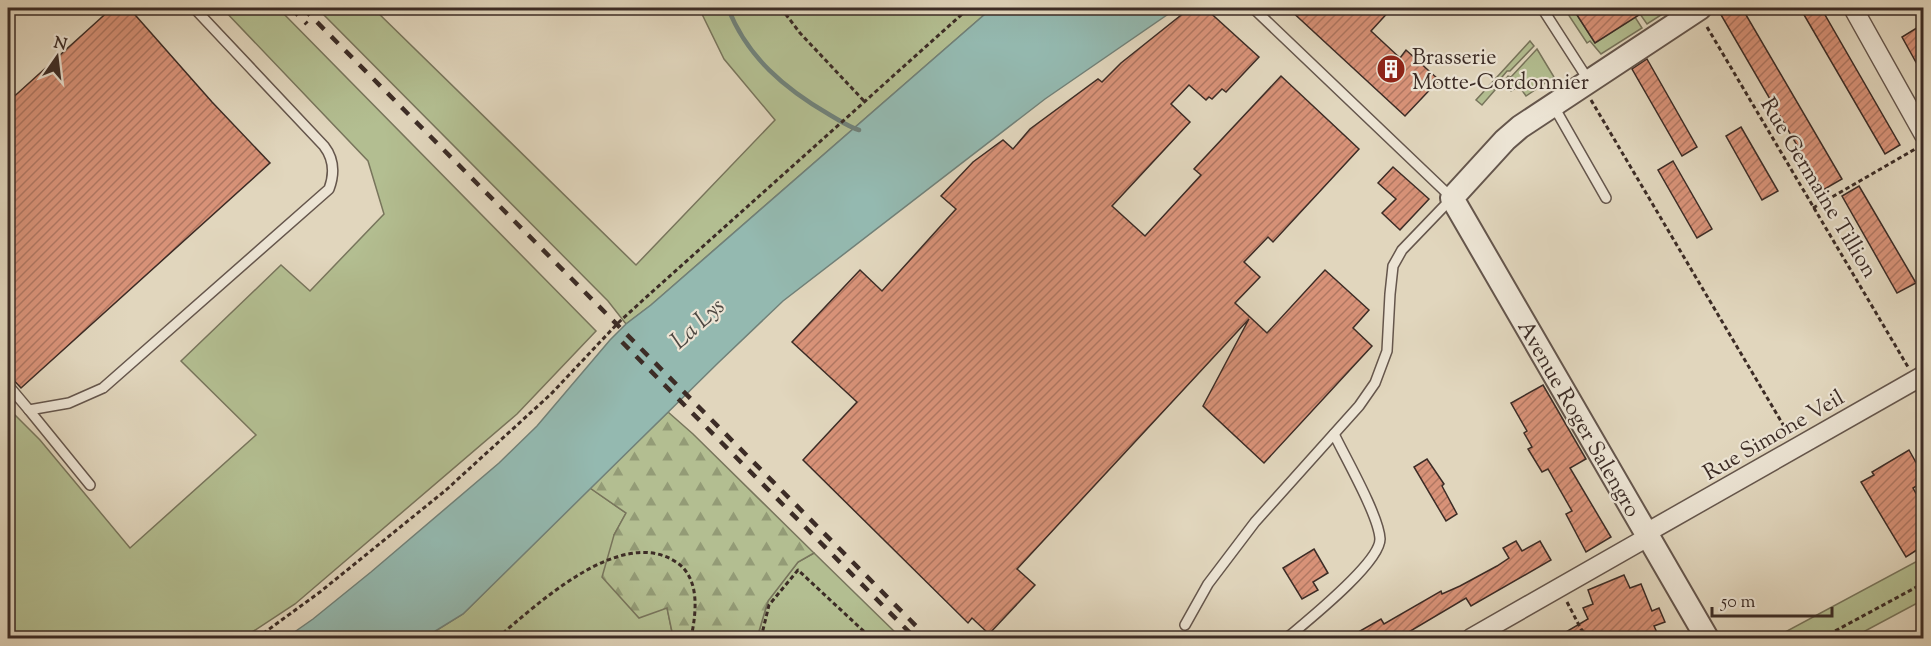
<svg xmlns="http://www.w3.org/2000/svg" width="1931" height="646" font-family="'Sorts Mill Goudy',serif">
  <defs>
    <pattern id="forest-firs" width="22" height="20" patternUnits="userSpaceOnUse" patternTransform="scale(1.5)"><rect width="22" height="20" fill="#b3be91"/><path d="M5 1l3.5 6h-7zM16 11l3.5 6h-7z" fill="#939b76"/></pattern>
    <pattern id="building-hatch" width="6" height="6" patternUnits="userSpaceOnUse" patternTransform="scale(1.5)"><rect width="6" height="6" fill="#d89278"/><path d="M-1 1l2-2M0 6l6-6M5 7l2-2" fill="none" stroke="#b07762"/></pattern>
  </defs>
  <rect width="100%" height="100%" fill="#e1d6bd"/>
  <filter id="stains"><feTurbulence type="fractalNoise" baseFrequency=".00333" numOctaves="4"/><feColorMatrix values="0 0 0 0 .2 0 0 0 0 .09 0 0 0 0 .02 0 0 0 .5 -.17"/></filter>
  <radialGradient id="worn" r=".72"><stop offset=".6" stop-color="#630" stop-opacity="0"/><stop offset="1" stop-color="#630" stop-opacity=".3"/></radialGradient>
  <g fill="#b3be91" stroke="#78755c" stroke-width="1.5">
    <path d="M222 8H278L596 331 517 414 295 604 243 638H8V408L40 440 130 548 256 435 181 361 281 265 310 291 384 214 368 161Z"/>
    <path d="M317 8H373L636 265 775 120 724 59 699 8H992L651 305 626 324 608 301Z"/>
    <path d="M1564 8H1588L1577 15 1595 43 1635 17 1642 28 1601 54 1590 41 1587 43Z"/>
    <path d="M1650 8H1672L1647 24 1640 14Z"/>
    <path d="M1530 41 1534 46 1510 71H1507L1493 88 1495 90 1482 105 1476 100Z"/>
    <path d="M1537 49 1554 77 1526 96 1519 86 1511 91 1503 82 1508 76 1511 77Z"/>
    <path d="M590 488 626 513 614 535 667 607 672 632 682 638H424L463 614Z"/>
    <path d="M814 553 901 638H757L768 601 798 562Z"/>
    <path d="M1923 558V600L1852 638H1774Z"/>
  </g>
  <path fill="url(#forest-firs)" stroke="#78755c" stroke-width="1.5" d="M668 412 693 434 814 553 798 562 768 601 757 638H682L672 632 667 608 639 618 602 577 614 535 626 513 590 488Z"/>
  <path fill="#94b9b0" stroke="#718179" stroke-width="1.5" d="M992 8H1177L1045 99 783 301 718 363 463 614 424 638H286L313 619 371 572 499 463 537 426 610 340 626 324 651 305Z"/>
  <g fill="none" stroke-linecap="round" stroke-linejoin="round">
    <path stroke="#718179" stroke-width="4.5" d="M728 8C747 57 785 89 830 115 839 120 849 127 859 130"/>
  </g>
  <g fill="url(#building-hatch)" stroke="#3c2c26" stroke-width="1.5">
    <path d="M112 8H129L212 102 270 163 21 388 8 374V102Z"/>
    <path d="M1190 8H1205L1259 57 1226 92 1222 89 1212 99 1209 97 1206 100 1189 85 1171 104 1190 122 1112 206 1145 236 1201 175 1194 169 1281 76 1359 149 1273 242 1268 237 1244 262 1260 277 1235 303 1267 333 1325 270 1369 310 1353 328 1372 346 1264 463 1203 406 1249 319 1017 569 1035 585 989 634 972 618 968 623 803 460 857 402 792 342 860 270 882 291 956 209 941 196 973 162 1003 140 1013 149 1030 129 1098 79 1102 82 1121 63Z"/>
    <path d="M1288 8H1392L1371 31 1400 58 1406 50 1439 80 1405 116Z"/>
    <path d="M1588 8H1650L1595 43 1577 15Z"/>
    <path d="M1717 8H1742L1842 179 1823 190Z"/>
    <path d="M1800 8H1821L1900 145 1885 154Z"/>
    <path d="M1923 24V75L1902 37Z"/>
    <path d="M1647 59 1697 147 1682 156 1632 69Z"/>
    <path d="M1741 127 1778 191 1762 200 1726 136Z"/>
    <path d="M1673 161 1712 229 1697 238 1658 170Z"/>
    <path d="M1393 167 1429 199 1400 230 1382 213 1396 199 1378 183Z"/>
    <path d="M1859 186 1916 283 1897 293 1842 196Z"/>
    <path d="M1543 385 1586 459 1570 468 1611 537 1586 552 1566 514 1572 511 1548 469 1542 472 1528 449 1532 447 1524 433 1527 431 1511 403Z"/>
    <path d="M1909 450 1923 475V482L1913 488 1923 506V546L1906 557 1861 482 1874 475 1872 472Z"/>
    <path d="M1427 459 1444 484 1442 486 1457 514 1446 521 1414 467Z"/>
    <path d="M1516 541 1522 551 1540 541 1551 560 1471 606 1466 598 1397 639H1346L1381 619 1384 624 1441 591 1442 594 1460 586 1497 566 1509 558 1503 548Z"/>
    <path d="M1314 549 1328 573 1313 582 1318 590 1302 599 1283 568Z"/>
    <path d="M1624 575 1630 588 1641 584 1652 611 1659 608 1665 622 1654 626 1660 639H1554L1588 619 1583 608 1593 604 1588 590Z"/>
  </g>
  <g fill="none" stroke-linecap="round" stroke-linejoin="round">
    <g stroke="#65564c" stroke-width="12">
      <g id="service">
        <path d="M1542 8 1589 81"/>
        <path d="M1553 105 1606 198"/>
        <path d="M8 385 29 410"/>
        <path d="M90 485 29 410 69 403 103 388 329 189C335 173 334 159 324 146L194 8"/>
        <path d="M1185 625 1208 584 1255 522 1359 406 1375 383 1387 351 1390 294 1393 266 1402 250 1452 198 1253 8"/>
        <path d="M1287 638C1307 621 1380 563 1380 539 1379 516 1345 457 1334 434"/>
      </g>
    </g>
    <g stroke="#65564c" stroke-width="21">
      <g id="minor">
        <path d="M1853 8 1924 135"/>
        <path d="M1646 533 1924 375"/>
        <path d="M1471 638 1648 537"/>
      </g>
    </g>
    <g stroke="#65564c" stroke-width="26">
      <path id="tertiary" d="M1700 8 1520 127 1505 140 1452 198 1707 638"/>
    </g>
    <g stroke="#3c2c26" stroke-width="3" stroke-dasharray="4.5 3" stroke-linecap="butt">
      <path d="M781 8 800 33 864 101"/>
      <path d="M1707 27 1908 367"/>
      <path d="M1591 100 1788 433"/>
      <path d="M1813 208 1917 148"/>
      <path d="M1567 602 1581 629 1589 638"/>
      <path d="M257 638 320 592 446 490 551 394 618 323 642 301 969 8"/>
      <path d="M497 638C537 605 620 525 676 562 701 578 696 614 691 638"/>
      <path d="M761 638 769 605 798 570 871 638"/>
      <path d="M1822 638 1924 583"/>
    </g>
    <use href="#service" stroke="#ece4d4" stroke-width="9"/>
    <use href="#minor" stroke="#ece4d4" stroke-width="18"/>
    <use href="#tertiary" stroke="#ece4d4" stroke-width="22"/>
    <g stroke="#3c2c26" stroke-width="4.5" stroke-dasharray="10 10" stroke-linecap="butt">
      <path d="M291 8 307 24"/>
      <path d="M303 8 928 638"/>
      <path d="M622 342 915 638"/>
    </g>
  </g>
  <defs>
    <g id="building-disc" transform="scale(1.5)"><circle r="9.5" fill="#8f2418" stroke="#ece4d4"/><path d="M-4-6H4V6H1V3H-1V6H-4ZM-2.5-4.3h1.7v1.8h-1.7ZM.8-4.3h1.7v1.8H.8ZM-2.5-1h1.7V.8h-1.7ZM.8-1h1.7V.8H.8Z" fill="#fff"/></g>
  </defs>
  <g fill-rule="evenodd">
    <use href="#building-disc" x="1391" y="69"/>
  </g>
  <g text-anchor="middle" stroke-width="4.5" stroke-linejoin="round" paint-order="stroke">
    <g font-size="22" fill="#3c2c26" stroke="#ece4d4" text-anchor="start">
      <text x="1412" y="64">Brasserie<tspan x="1412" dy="25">Motte-Cordonnier</tspan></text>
    </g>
    <g font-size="22" fill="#3c2c26" stroke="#ece4d4">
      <text transform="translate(1820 187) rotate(59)" y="8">Rue Germaine Tillion</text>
      <text transform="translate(1580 418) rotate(60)" y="8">Avenue Roger Salengro</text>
      <text transform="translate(1773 434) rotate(-30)" y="8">Rue Simone Veil</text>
    </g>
    <g font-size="24" font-style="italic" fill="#4e4842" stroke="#ece4d4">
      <text transform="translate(697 323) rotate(-42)" y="8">La Lys</text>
    </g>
  </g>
  <rect width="1931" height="646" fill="none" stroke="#e1d6bd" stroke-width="30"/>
  <rect x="9" y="9" width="1913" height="628" fill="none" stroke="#3c2c26" stroke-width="3"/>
  <rect x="15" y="15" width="1901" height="616" fill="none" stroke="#3c2c26" stroke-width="1.5"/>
  <g transform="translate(57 57) rotate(14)" stroke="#ece4d4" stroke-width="4.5" paint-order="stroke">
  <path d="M0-4.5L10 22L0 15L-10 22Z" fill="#3c2c26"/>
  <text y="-9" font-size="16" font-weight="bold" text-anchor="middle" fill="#3c2c26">N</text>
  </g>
  <path d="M1712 607v9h120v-9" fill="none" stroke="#3c2c26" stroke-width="3"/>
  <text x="1721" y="607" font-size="18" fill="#3c2c26" stroke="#ece4d4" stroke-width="4.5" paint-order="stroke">50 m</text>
  <rect width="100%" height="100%" filter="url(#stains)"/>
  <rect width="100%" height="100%" fill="url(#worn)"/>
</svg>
